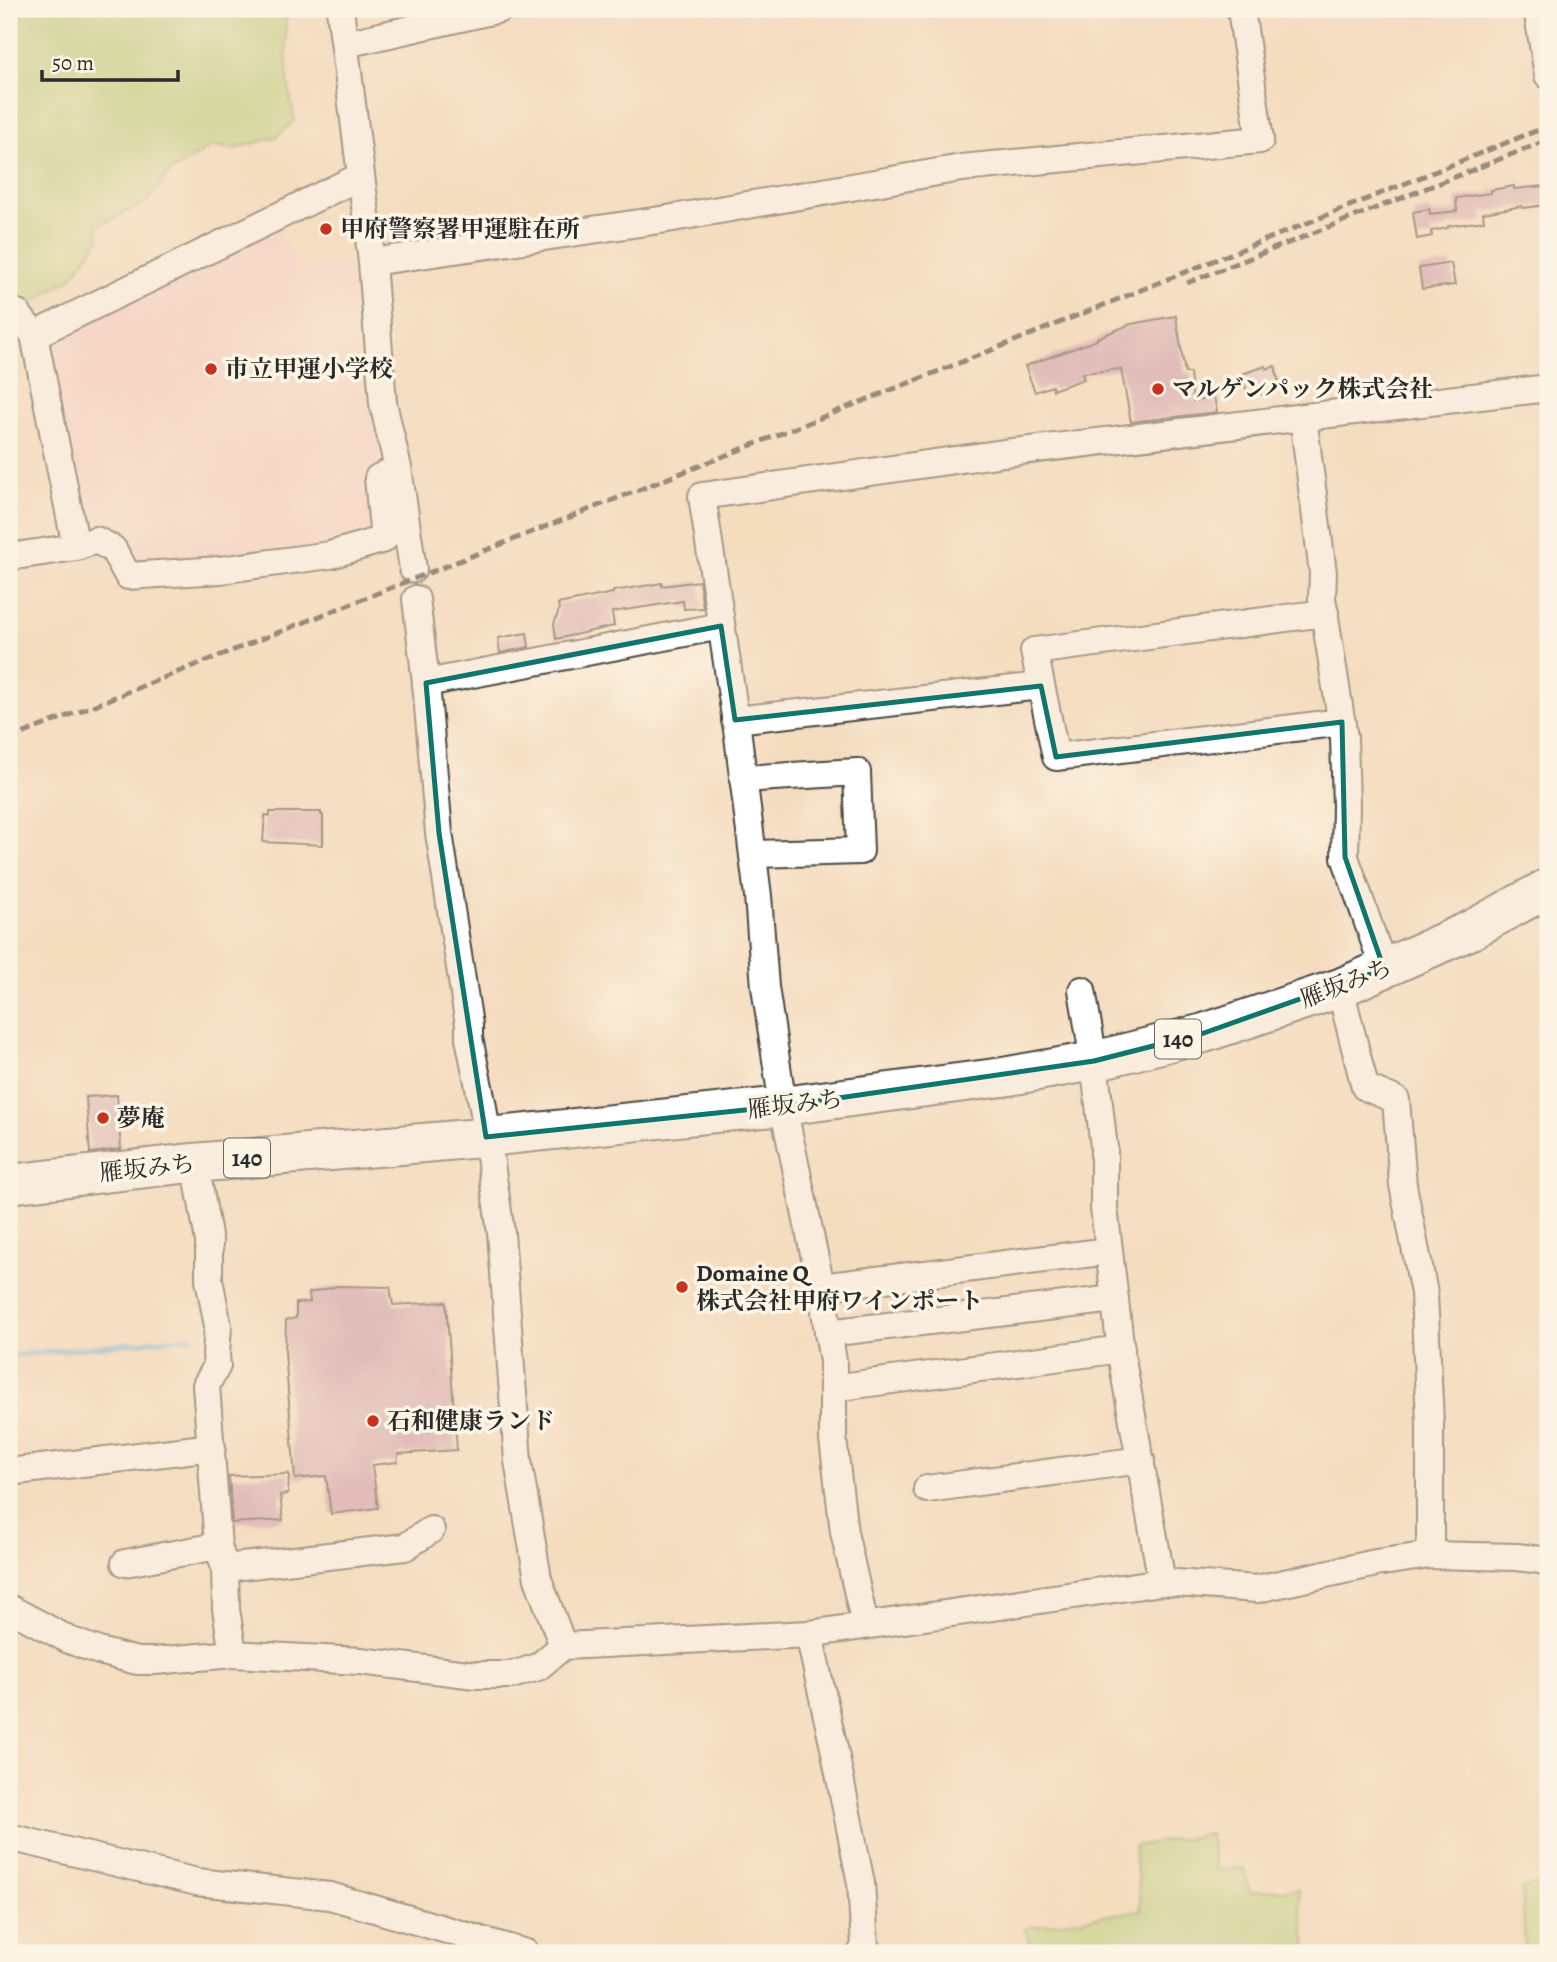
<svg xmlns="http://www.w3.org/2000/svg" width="1557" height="1962" font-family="Alegreya,'Noto Serif JP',serif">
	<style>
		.built { fill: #f7cfd1 }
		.green { fill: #b1d27a; stroke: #6e7e52; stroke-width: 2 }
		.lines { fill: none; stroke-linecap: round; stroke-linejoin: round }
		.stream { stroke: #67b3e0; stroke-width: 5 }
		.building { fill: #c996b4 }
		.minor-casing { stroke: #494641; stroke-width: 30 }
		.highway-casing { stroke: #494641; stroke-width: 42 }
		.minor { stroke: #fff; stroke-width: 26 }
		.highway { stroke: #fff; stroke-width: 38 }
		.rail { stroke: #2b2b2b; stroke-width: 5; stroke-dasharray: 10 5; stroke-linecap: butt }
		.marked { fill: none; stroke: #0f766e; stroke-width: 5; stroke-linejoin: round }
		.poi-dot { fill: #c8321e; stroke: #fcf5e5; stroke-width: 2.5 }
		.labels { text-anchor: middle; stroke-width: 7; stroke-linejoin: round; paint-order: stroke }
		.shield { fill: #fcf5e5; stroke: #6a6863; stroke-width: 2 }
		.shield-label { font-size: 23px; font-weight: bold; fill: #2b2b2b }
		.poi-label { font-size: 24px; font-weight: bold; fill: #2b2b2b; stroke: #fcf5e5; text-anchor: start }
		.street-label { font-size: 24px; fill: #2b2b2b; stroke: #fcf5e5 }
	</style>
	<rect width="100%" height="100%" fill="#fcf5e5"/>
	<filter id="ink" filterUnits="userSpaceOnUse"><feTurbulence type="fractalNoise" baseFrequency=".0143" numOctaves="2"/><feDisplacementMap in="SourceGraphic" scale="14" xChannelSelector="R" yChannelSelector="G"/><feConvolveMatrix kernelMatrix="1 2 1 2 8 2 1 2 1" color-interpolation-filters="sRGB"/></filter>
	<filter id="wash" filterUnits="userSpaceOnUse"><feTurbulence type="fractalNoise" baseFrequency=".00686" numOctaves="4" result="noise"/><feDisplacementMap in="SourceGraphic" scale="28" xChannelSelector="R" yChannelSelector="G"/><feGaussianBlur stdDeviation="1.57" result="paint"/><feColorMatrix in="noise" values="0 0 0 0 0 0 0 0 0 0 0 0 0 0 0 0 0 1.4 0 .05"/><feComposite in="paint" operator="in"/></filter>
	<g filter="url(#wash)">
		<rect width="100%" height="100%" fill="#f4dcbf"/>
		<!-- built -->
		<path class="built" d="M 273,219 L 300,270 L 372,262 L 383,403 L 384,539 L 128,576 L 113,549 L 76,547 L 34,335 Z"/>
		<!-- green -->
		<g class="green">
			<path d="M 9,9 L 286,9 C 285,46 286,84 295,120 L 276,137 L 233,149 L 212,146 L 169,173 L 147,202 L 97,226 L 100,239 L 72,277 L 17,313 L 9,313 Z"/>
			<path d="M 1210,1834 L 1216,1870 L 1244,1868 L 1250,1892 L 1298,1889 L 1308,1953 L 1032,1953 L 1025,1928 L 1141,1910 L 1134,1846 Z"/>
			<path d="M 1548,1881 L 1548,1953 L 1525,1953 L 1522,1889 Z"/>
		</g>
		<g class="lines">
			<!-- stream -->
			<path class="stream" d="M 9,1356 L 191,1337"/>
		</g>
		<g id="blocks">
			<!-- building -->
			<g class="building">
				<path d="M 1514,186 L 1514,189 L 1545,186 L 1547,205 L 1522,208 L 1522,206 L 1483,213 L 1484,221 L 1448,226 L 1448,228 L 1431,231 L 1432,236 L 1417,239 L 1413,212 L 1429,209 L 1430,214 L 1457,211 L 1456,198 L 1491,193 L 1491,190 Z"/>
				<path d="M 1451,263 L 1455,285 L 1422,289 L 1419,268 Z"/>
				<path d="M 1176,316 L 1185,373 L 1190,373 L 1193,401 L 1214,397 L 1217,412 L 1131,422 L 1121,369 L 1082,373 L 1084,379 L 1053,390 L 1052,386 L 1035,392 L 1025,366 L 1097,340 L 1097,338 L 1131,324 Z"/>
				<path d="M 1266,366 L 1266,369 L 1275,366 L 1280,387 L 1262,395 L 1261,392 L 1248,396 L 1242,374 Z"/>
				<path d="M 699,581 L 703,608 L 684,609 L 683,601 L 612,612 L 614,626 L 556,639 L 554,624 L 559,610 L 558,604 L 613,593 L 613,591 L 662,583 L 662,586 Z"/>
				<path d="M 527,633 L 529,647 L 500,653 L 498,638 Z"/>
				<path d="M 270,812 L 321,812 L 321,815 L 323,815 L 323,845 L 263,842 L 265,815 L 270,816 Z"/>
				<path d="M 117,1095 L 121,1149 L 90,1153 L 86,1097 Z"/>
				<path d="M 338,1286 L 390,1287 L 393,1305 L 446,1302 L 457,1450 L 398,1454 L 397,1462 L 372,1465 L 378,1508 L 331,1514 L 326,1476 L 295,1479 L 285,1352 L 286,1320 L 296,1318 L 296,1303 L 310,1302 L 309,1293 Z"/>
				<path d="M 289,1474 L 288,1494 L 280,1495 L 283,1520 L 232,1523 L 229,1476 Z"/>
			</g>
		</g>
	</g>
	<g filter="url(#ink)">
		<use href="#blocks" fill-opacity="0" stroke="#494641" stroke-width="2"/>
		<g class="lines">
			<!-- minor casing -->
			<g class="minor-casing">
				<g id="minor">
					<path d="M 340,9 L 372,262 L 383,403 L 398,468 L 413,569"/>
					<path d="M 1537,9 L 1548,75"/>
					<path d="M 345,44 L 500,9"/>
					<path d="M 372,262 L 667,219 L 961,168 L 1260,140 L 1241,9"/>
					<path d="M 9,313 L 17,313 L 34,335"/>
					<path d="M 1303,417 L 1323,573 L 1322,598 L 1344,738 L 1346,806 L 1345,857 L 1384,969"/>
					<path d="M 76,547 L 96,540 L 113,549 L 128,576 L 220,570 L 330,555 L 384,539 L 378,478 L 398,468"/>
					<path d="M 9,557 L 76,547 L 34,335 L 361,176"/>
					<path d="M 416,599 L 426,683 L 439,833 L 469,1025 L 469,1038 L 483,1107 L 501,1233 L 518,1461 L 538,1579 L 563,1646"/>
					<path d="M 1325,613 L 1034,651 L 1056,757 L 1342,722"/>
					<path d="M 426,683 L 721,626"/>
					<path d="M 735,720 L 1041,686"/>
					<path d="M 743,779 L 857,772 L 860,851 L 753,854"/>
					<path d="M 1340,988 L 1365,1087 L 1396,1100 L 1403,1185 L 1424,1293 L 1430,1423 L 1430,1555"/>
					<path d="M 1082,990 L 1094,1061 L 1104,1148 L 1104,1208 L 1122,1360 L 1162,1582"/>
					<path d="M 195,1163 L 209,1241 L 209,1279 L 218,1326 L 216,1354 L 217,1366 L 206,1385 L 218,1546 L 225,1568 L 405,1547 L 431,1530"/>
					<path d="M 821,1287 L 1109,1251"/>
					<path d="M 828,1333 L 1115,1299"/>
					<path d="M 833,1388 L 1121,1349"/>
					<path d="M 9,1472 L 212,1447"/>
					<path d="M 927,1489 L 1141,1460"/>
					<path d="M 125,1563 L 218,1546"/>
					<path d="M 225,1568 L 226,1609 L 233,1654"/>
					<path d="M 9,1608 L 69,1640 L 99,1651 L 137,1661 L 154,1661 L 233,1654 L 360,1661 L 476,1675 L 512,1675 L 538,1667 L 563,1646 L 809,1634 L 1162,1582 L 1257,1589 L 1376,1563 L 1430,1555 L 1517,1557 L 1548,1561"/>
					<path d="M 865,1625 L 844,1532 L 833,1439 L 833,1361 L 821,1287 L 783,1106 L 765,987 L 758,896 L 738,736 L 702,496 L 1004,453 L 1548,388"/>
					<path d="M 809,1634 L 834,1748 L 861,1883 L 865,1946 L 861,1953"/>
					<path d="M 9,1837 L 197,1882 L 330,1896 L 526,1953"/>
				</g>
			</g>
			<!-- highway casing -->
			<g class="highway-casing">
				<path id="highway" d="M 9,1184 L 182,1164 L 469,1139 L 783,1106 L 1003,1077 L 1094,1061 L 1204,1033 L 1340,988 L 1471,930 L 1548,888"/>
			</g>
			<!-- minor -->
			<use href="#minor" class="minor"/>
			<!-- highway -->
			<use href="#highway" class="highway"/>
			<!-- rail -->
			<g class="rail">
				<path d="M 1187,283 L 1548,140"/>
				<path d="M 9,739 L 987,352 L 1548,126"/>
			</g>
		</g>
	</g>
	<!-- marked area -->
	<path d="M0 0H1557V1962H0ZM 721,626 L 735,720 L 1041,686 L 1056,757 L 1342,722 L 1345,857 L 1384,969 L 1204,1033 L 1094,1061 L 783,1106 L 486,1137 L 439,833 L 426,683 Z" fill="#f4dcbf" fill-opacity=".55" fill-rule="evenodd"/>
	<path class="marked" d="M 721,626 L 735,720 L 1041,686 L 1056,757 L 1342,722 L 1345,857 L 1384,969 L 1204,1033 L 1094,1061 L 783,1106 L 486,1137 L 439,833 L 426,683 Z"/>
	<!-- markers -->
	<g class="poi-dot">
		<circle cx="326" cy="229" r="7"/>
		<circle cx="211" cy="369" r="7"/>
		<circle cx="1158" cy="389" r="7"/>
		<circle cx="103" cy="1118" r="7"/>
		<circle cx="682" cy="1287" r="7"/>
		<circle cx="373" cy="1421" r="7"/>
	</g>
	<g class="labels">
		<!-- shield labels -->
		<g class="shield">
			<rect x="1155" y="1019.5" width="46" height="39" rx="5"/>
			<rect x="224" y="1138.5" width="46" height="39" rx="5"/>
		</g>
		<g class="shield-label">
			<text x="1178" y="1047">140</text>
			<text x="247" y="1166">140</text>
		</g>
		<!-- poi labels -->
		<g class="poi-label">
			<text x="340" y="237">甲府警察署甲運駐在所</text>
			<text x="225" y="377">市立甲運小学校</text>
			<text x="1172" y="397">マルゲンパック株式会社</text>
			<text x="117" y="1126">夢庵</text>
			<text x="696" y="1281">Domaine Q<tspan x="696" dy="28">株式会社甲府ワインポート</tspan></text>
			<text x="387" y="1429">石和健康ランド</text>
		</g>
		<!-- street labels -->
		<g class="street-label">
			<text transform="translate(1346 983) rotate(-21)" y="8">雁坂みち</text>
			<text transform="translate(795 1104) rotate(-7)" y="8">雁坂みち</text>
			<text transform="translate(147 1168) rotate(-6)" y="8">雁坂みち</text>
		</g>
	</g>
	<!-- margin -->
	<rect width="1557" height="1962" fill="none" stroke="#fcf5e5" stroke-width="35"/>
	<!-- scale -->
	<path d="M42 70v10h136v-10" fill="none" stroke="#2b2b2b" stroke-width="3.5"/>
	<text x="52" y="70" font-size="21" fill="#2b2b2b" stroke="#fcf5e5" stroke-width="5" paint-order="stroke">50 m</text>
</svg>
